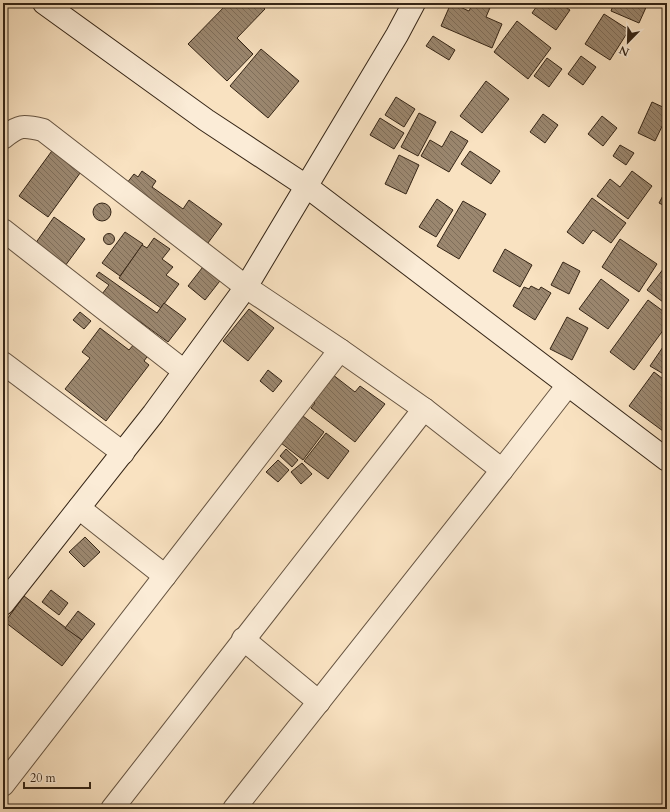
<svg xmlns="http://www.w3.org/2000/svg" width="670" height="812" font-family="Cardo,serif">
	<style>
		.building { fill: url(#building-back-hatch); stroke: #352516 }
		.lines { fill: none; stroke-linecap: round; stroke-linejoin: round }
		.street-casing { stroke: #665441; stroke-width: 24 }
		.secondary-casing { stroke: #352516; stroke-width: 24 }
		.street { stroke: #fbecd7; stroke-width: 22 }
		.secondary { stroke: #fbecd7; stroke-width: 22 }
	</style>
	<defs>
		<pattern id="building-back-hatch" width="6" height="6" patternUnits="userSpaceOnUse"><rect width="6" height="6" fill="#9b876f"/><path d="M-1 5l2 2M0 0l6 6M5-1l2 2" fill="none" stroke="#7f6e5a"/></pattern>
	</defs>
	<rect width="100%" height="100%" fill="#f9e2c1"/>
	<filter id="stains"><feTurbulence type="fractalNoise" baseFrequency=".005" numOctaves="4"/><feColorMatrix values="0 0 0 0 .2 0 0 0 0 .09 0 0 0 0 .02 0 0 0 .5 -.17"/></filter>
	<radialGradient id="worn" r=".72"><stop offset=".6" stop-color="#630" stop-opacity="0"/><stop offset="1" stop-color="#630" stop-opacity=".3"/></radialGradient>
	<!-- building -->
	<g class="building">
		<path d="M 228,3 L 258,3 L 265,9 L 237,38 L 253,54 L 227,81 L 188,44 Z"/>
		<path d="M 451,3 L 469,11 L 473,3 L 492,3 L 486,17 L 502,24 L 492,48 L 441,26 Z"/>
		<path d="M 539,3 L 560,3 L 570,10 L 556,30 L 532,13 Z"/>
		<path d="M 614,3 L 648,3 L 639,23 L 611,11 Z"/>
		<path d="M 604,14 L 629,30 L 610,60 L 585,44 Z"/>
		<path d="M 517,21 L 551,48 L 528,79 L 494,52 Z"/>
		<path d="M 433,36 L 455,50 L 449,60 L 426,46 Z"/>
		<path d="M 261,49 L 299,81 L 268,118 L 230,86 Z"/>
		<path d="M 581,56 L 596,67 L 583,85 L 568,74 Z"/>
		<path d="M 547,58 L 562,69 L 549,87 L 534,76 Z"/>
		<path d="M 486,81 L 509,99 L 482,133 L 460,116 Z"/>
		<path d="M 396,97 L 415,109 L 404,127 L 385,115 Z"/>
		<path d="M 652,102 L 667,109 L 667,116 L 655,141 L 638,133 Z"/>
		<path d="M 419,113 L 436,122 L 418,156 L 401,147 Z"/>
		<path d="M 543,114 L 558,125 L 545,143 L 530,132 Z"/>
		<path d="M 602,116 L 617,128 L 603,146 L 588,134 Z"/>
		<path d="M 380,118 L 404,133 L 394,149 L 370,135 Z"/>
		<path d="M 451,131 L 468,141 L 449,172 L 421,156 L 430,140 L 442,147 Z"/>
		<path d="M 620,145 L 634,153 L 626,165 L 613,156 Z"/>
		<path d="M 54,148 L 83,169 L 48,217 L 19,196 Z"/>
		<path d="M 470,151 L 500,171 L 491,184 L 461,164 Z"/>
		<path d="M 399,155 L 419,165 L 406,194 L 385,184 Z"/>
		<path d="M 142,171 L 156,181 L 152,187 L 183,209 L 189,200 L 222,224 L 205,247 L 123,188 L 134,174 L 138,177 Z"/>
		<path d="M 632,171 L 652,186 L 628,219 L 597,196 L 610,179 L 620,187 Z"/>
		<path d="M 667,188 L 667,207 L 659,203 Z"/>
		<path d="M 592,198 L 626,223 L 611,243 L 593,230 L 583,244 L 567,232 Z"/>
		<path d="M 437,199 L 453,210 L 436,237 L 419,227 Z"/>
		<path d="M 463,201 L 486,214 L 459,259 L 437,246 Z"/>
		<circle cx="102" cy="212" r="9"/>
		<path d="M 54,217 L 85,239 L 65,266 L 35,244 Z"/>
		<path d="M 125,232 L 143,244 L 120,276 L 102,263 Z"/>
		<circle cx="109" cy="239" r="5.5"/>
		<path d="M 154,238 L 170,249 L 162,259 L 173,267 L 166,275 L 179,284 L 161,308 L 119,278 L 142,245 L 147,248 Z"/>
		<path d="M 620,239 L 657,264 L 639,292 L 602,267 Z"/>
		<path d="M 505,249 L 532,265 L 520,287 L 493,271 Z"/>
		<path d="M 563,262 L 580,271 L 569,294 L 551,285 Z"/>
		<path d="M 206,263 L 223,277 L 205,300 L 188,286 Z"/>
		<path d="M 664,268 L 667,271 L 667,305 L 647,290 Z"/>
		<path d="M 99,272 L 157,313 L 164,303 L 186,319 L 168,342 L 102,294 L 109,285 L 96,276 Z"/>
		<path d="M 601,279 L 629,300 L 608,329 L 579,309 Z"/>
		<path d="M 531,286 L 539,290 L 541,287 L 551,293 L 535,320 L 513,306 L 524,287 L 529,289 Z"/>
		<path d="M 648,300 L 667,314 L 667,325 L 634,370 L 610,352 Z"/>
		<path d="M 249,309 L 274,328 L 248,361 L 223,341 Z"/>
		<path d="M 80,312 L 91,321 L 84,329 L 73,320 Z"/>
		<path d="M 567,317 L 588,328 L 572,360 L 550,349 Z"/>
		<path d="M 100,328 L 129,350 L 135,343 L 149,354 L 144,361 L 149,365 L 106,421 L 65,389 L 90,358 L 82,352 Z"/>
		<path d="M 665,344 L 667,345 L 667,376 L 650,366 Z"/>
		<path d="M 268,370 L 282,381 L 273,392 L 260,381 Z"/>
		<path d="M 328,371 L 355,392 L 360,386 L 385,404 L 355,442 L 311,408 L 315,403 L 307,397 Z"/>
		<path d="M 654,372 L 667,382 L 667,434 L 629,406 Z"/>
		<path d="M 303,416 L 324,432 L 303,460 L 281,443 Z"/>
		<path d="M 326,433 L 349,451 L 328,479 L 304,461 Z"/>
		<path d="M 286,449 L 298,460 L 292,467 L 280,456 Z"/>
		<path d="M 278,460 L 289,470 L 278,482 L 266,472 Z"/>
		<path d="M 302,463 L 312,474 L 301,484 L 291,472 Z"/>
		<path d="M 85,537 L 100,552 L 84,567 L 69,552 Z"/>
		<path d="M 51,590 L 68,603 L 59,615 L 42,602 Z"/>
		<path d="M 24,596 L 82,640 L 62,666 L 5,622 Z"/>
		<path d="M 78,611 L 95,624 L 82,640 L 65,628 Z"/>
	</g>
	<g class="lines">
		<!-- street casing -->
		<g class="street-casing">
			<g id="street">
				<path d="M 3,138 C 19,125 23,125 43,130 L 246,287 L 340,350 L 424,409 L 502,470 L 234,809"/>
				<path d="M 3,230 L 184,371"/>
				<path d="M 3,363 L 123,453"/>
				<path d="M 502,470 L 568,385"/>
				<path d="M 79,508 L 165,576"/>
				<path d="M 243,639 L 319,702"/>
				<path d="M 3,785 L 340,350"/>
				<path d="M 112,809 L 424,409"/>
			</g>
		</g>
		<!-- secondary casing -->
		<g class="secondary-casing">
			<g id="secondary">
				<path d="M 44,3 L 206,120 L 306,186 L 667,460"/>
				<path d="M 3,604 L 153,414 L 246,287 L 397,35 L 414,3"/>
			</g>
		</g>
		<!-- street -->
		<use href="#street" class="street"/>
		<!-- secondary -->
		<use href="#secondary" class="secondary"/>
	</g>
	<!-- margin -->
	<rect width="670" height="812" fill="none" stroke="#f9e2c1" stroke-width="16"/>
	<rect x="4" y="4" width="662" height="804" fill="none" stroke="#352516" stroke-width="2"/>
	<rect x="8" y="8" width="654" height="796" fill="none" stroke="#352516"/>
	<!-- north arrow -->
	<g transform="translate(628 42) rotate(203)" stroke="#fbecd7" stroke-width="3" paint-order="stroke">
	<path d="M0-3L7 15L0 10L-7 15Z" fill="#352516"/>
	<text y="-6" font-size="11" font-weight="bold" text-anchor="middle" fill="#352516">N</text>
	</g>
	<!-- scale -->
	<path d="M24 782v6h66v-6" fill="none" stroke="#352516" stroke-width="2"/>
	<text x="30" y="782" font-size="12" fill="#352516" stroke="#fbecd7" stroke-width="3" paint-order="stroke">20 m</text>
	<rect width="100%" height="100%" filter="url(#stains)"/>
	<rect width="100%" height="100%" fill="url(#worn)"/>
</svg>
